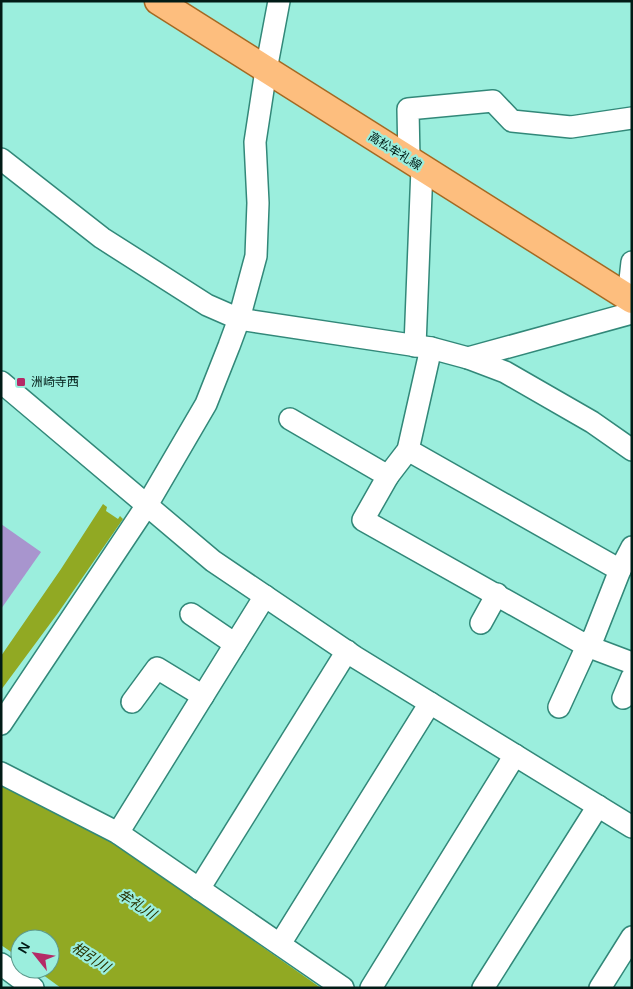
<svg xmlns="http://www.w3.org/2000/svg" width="633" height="989" font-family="Arial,'Noto Sans JP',sans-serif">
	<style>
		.water { fill: #91a923 }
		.building { fill: #a895ce }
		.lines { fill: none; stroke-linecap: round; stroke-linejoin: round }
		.minor-casing { stroke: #328879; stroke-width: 24 }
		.major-casing { stroke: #a46922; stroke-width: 29 }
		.minor { stroke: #fff; stroke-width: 21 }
		.major { stroke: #fdbe7e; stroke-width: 26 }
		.poi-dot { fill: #b52a66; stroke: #9beedd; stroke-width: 2 }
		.labels { text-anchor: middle; stroke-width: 4.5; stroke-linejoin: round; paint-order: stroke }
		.street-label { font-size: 12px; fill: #011b16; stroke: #9beedd }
		.poi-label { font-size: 12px; fill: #011b16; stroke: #9beedd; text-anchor: start }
		.water-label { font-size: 14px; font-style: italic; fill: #283100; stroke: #9beedd }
	</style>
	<rect width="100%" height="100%" fill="#9beedd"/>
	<!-- water -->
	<g class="water">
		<path d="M 103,504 L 107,507 L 106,511 L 118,519 L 120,516 L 123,519 L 58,613 L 1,690 L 1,656 L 61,569 Z"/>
		<path d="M 1,780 L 114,843 L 321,988 L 61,988 L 35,969 L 50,969 L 50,939 L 20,939 L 20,958 L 1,945 Z"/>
	</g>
	<!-- building -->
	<path class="building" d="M 1,524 L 41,552 L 1,609 Z"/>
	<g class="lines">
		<!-- minor casing -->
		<g class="minor-casing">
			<g id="minor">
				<path d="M 1,159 L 102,238 L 207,305 L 239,319 L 431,348 L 468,358 L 505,372 L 592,422 L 632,450"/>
				<path d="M 409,160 L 408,109 L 493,101 L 512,121 L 571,127 L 632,118"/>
				<path d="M 628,298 L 632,262"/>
				<path d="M 415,346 L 422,168"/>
				<path d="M 468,358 L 632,313"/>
				<path d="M 1,382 L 213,561 L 355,657 L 632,827"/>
				<path d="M 290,419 L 388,476 L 363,520 L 587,646 L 632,663"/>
				<path d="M 408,450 L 620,570"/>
				<path d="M 388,476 L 408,450 L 431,348"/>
				<path d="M 191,614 L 235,644"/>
				<path d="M 481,623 L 497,594"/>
				<path d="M 623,698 L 632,677"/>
				<path d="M 132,702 L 157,668 L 203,696"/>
				<path d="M 559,707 L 587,646 L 594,636 L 620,570 L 632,547"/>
				<path d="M 1,724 L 147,505 L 206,404 L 229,346 L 239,319 L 256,256 L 258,203 L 255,142 L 266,70 L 279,1"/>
				<path d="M 1,773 L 118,833 L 343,988"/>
				<path d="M 118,833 L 265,596"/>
				<path d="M 199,889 L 347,651"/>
				<path d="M 280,944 L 430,703"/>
				<path d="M 1,964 L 33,988"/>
				<path d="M 371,988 L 515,755"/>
				<path d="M 483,988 L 598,806"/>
				<path d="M 600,988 L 632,937"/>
			</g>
		</g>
		<!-- major casing -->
		<g class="major-casing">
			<path id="major" d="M 158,1 L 632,300"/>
		</g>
		<!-- minor -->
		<use href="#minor" class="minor"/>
		<!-- major -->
		<use href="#major" class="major"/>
	</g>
	<!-- markers -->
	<rect class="poi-dot" x="16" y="377" width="10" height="10" rx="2.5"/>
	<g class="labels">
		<!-- street labels -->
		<g class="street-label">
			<text transform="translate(395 151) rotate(32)" y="4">高松牟礼線</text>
		</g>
		<!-- poi labels -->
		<g class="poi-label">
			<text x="31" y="386">洲崎寺西</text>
		</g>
		<!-- water labels -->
		<g class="water-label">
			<text transform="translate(137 904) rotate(33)" y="5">牟礼川</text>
			<text transform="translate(91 957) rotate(33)" y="5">相引川</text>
		</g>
	</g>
	<!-- border -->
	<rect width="633" height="989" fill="none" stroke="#011b16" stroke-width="5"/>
	<!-- north arrow -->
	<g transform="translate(35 954) rotate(300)"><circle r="24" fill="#9beedd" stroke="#5d9a8d"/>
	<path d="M0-4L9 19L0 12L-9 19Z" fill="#b52a66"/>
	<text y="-8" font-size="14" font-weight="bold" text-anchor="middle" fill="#011b16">N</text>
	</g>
</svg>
